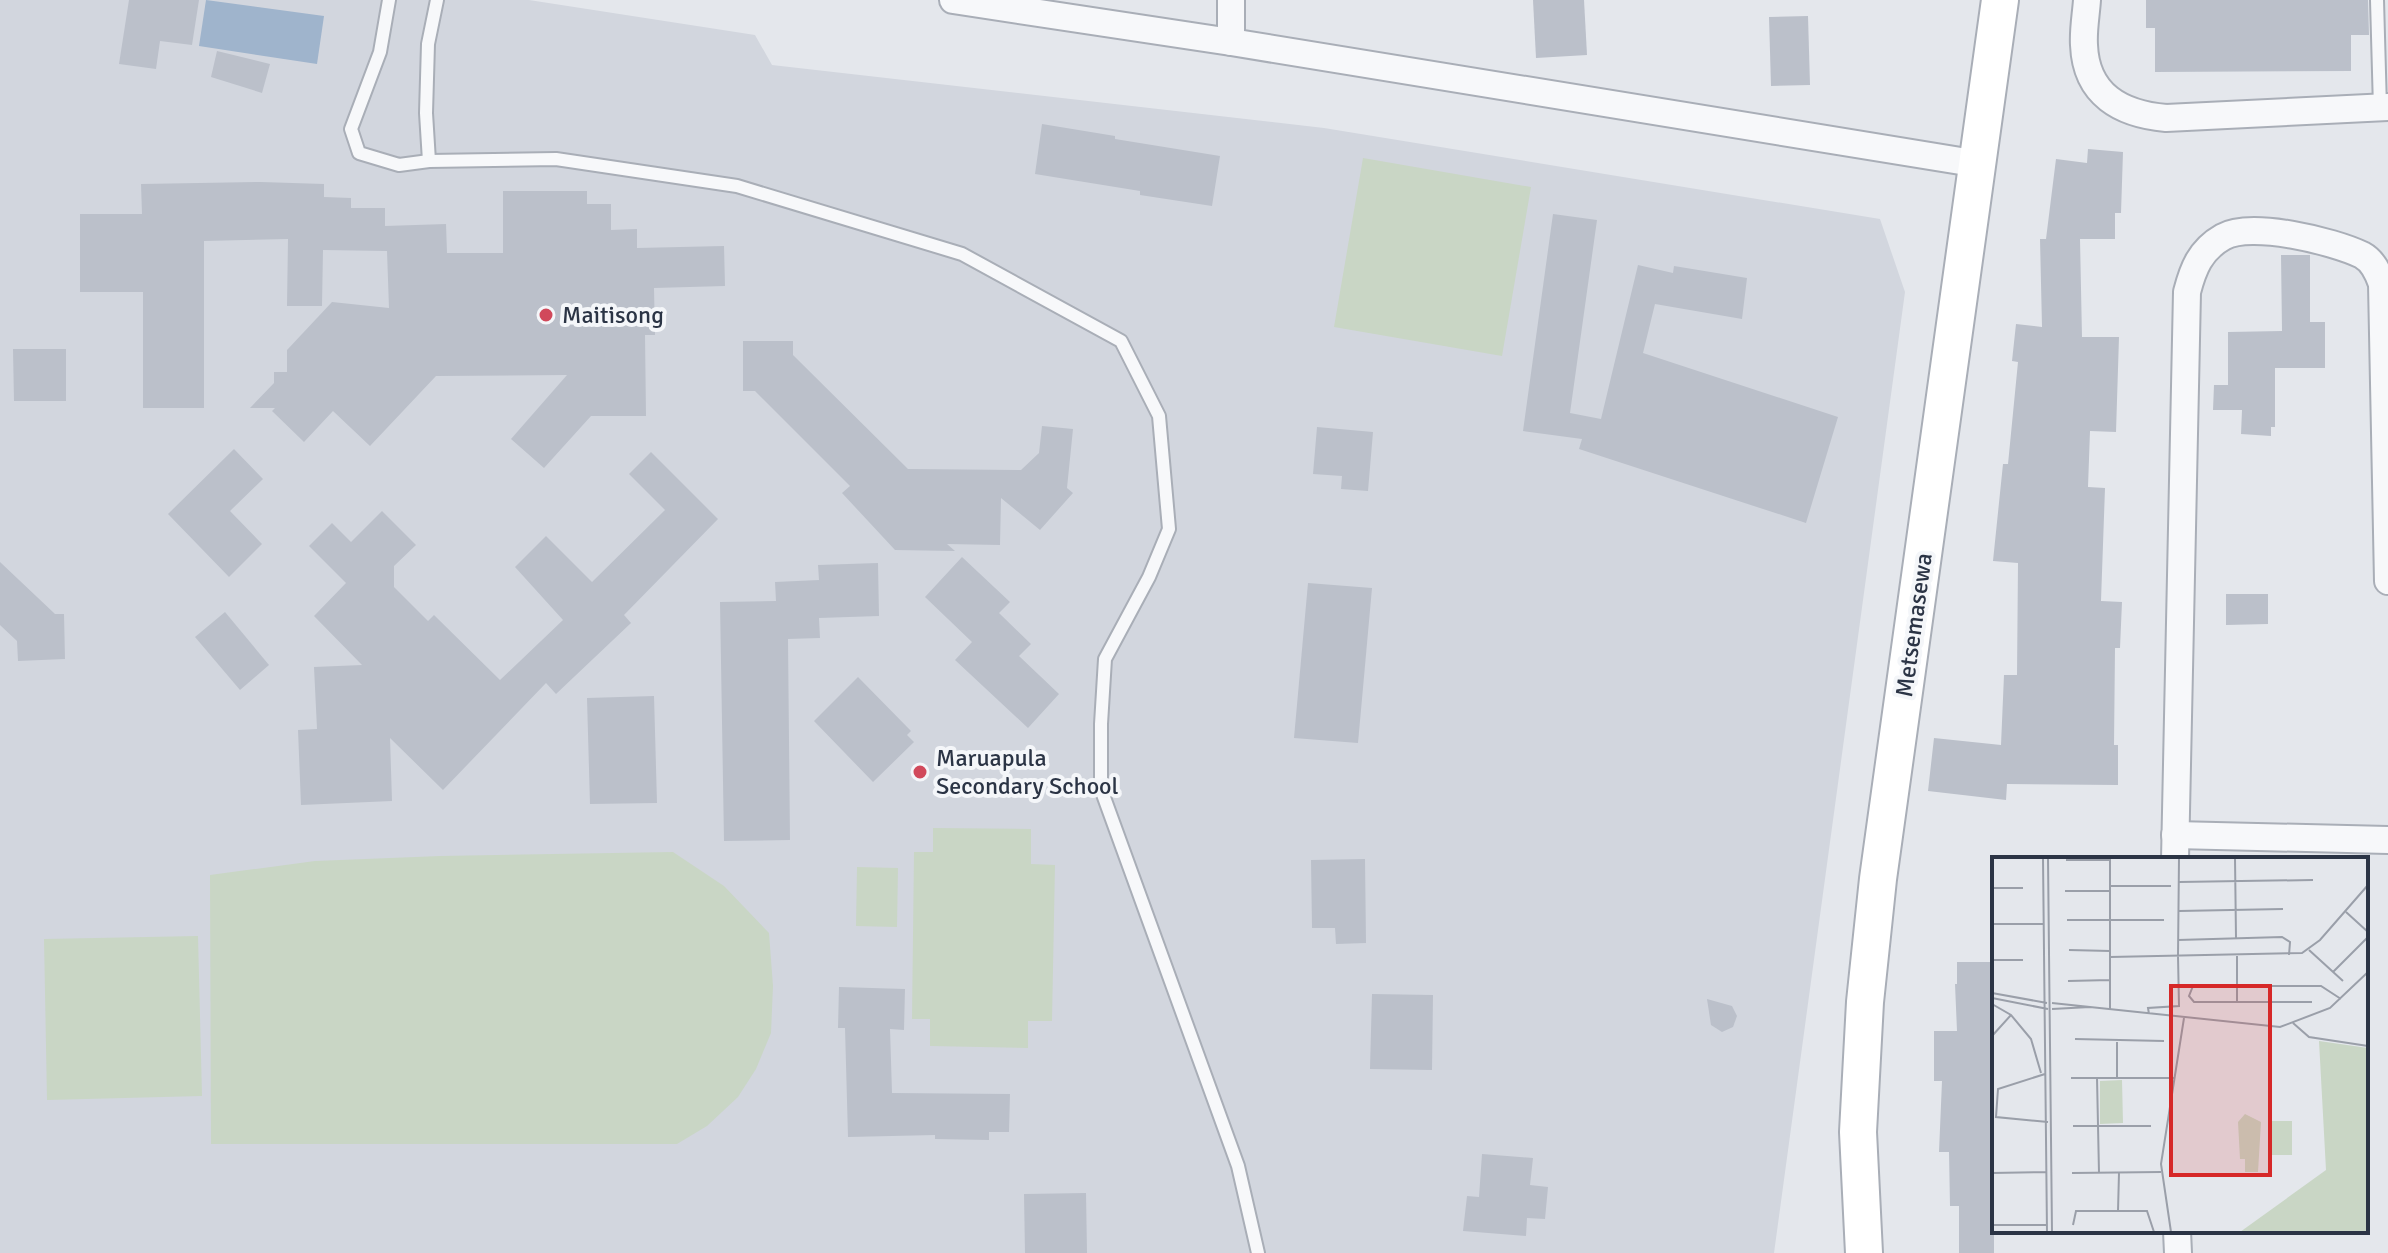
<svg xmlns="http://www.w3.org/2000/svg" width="2388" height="1253" font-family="Signika,sans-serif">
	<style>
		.built { fill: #d2d6de }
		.green { fill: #c9d6c5 }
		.water { fill: #9fb4cc }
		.building { fill: #bbc0ca }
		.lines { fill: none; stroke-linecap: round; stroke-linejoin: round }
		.lane-casing { stroke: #a9aeb7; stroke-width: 16 }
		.street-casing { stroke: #a9aeb7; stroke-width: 30 }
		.secondary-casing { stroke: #a9aeb7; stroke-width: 40 }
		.lane { stroke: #f7f8fa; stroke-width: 12 }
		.street { stroke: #f7f8fa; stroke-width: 26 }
		.secondary { stroke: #fff; stroke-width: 36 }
		.poi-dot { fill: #d1495b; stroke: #f4f6f9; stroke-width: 3 }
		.labels { text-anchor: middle; stroke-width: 8; stroke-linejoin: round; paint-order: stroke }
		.poi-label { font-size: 24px; fill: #2b3445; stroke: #f4f6f9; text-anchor: start }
		.street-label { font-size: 24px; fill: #2b3445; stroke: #f4f6f9 }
		.inset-road { fill: none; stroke: #9a9fa9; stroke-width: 2 }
		.view { fill: #d62828; fill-opacity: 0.15; stroke: #d62828; stroke-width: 4 }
		.inset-edge { fill: none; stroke: #2b3445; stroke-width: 4 }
	</style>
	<rect width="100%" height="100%" fill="#e4e7ec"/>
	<!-- built -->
	<path class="built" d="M 0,0 L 529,0 L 755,35 L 772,65 L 1324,128 L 1880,219 L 1905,292 L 1774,1253 L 0,1253 Z"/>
	<!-- green -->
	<g class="green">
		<path d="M 1363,158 L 1531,187 L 1502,356 L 1334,327 Z"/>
		<path d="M 933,828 L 1031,829 L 1031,864 L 1055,865 L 1052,1021 L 1028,1021 L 1028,1048 L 930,1046 L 930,1019 L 912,1019 L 914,852 L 933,852 Z"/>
		<path d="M 673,852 L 724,886 L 769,933 L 773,986 L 771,1033 L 756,1069 L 738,1097 L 707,1126 L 677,1144 L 211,1144 L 210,875 L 315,861 L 440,856 Z"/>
		<path d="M 857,867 L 898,868 L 897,927 L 856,926 Z"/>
		<path d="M 198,936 L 202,1096 L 47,1100 L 44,939 Z"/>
	</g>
	<!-- water -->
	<path class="water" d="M 206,0 L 324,16 L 317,64 L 199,46 Z"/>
	<!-- building -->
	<g class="building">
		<path d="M 129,0 L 199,0 L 192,45 L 160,41 L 156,69 L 119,64 Z"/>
		<path d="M 1533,0 L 1584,0 L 1587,55 L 1536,58 Z"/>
		<path d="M 2146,0 L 2368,0 L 2369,35 L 2351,35 L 2351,71 L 2155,72 L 2155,28 L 2146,28 Z"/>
		<path d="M 1808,16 L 1810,85 L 1771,86 L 1769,17 Z"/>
		<path d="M 217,51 L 270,64 L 262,93 L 211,77 Z"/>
		<path d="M 1042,124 L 1115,136 L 1115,139 L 1220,156 L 1212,206 L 1140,195 L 1140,191 L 1035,174 Z"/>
		<path d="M 2088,149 L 2123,152 L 2121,213 L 2115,213 L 2115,239 L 2080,239 L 2082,337 L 2119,337 L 2116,432 L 2090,431 L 2088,487 L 2105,488 L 2101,601 L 2122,602 L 2120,648 L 2115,648 L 2114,745 L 2118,745 L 2118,785 L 2007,784 L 2006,800 L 1928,791 L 1934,738 L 2001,745 L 2004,675 L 2017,675 L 2018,563 L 1993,561 L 2003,464 L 2008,464 L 2018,362 L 2012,361 L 2016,324 L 2042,327 L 2040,239 L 2046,239 L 2056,159 L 2087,163 Z"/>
		<path d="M 261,182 L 324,184 L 324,197 L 351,198 L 351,208 L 385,208 L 385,226 L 446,224 L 447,253 L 503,253 L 503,191 L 587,191 L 587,204 L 611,204 L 611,230 L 637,229 L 637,248 L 724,246 L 725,286 L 654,288 L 655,335 L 645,335 L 646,416 L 591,416 L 544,468 L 511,439 L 567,375 L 436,376 L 370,446 L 333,411 L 304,442 L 272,411 L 275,408 L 250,408 L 274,383 L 274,372 L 287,372 L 287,350 L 332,302 L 389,308 L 387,251 L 323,250 L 322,306 L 287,306 L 288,239 L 204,241 L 204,408 L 143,408 L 143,292 L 80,292 L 80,214 L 142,214 L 141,184 Z"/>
		<path d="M 1553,214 L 1597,220 L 1570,413 L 1601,419 L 1638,265 L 1673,273 L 1674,266 L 1747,278 L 1742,319 L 1655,304 L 1643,353 L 1838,417 L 1806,523 L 1579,449 L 1582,439 L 1523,431 Z"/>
		<path d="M 2281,255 L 2310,255 L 2310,322 L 2325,322 L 2325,368 L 2275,368 L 2275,427 L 2271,427 L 2271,436 L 2241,434 L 2242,410 L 2213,410 L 2214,385 L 2228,385 L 2228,332 L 2282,331 Z"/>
		<path d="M 743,341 L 793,341 L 793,355 L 908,469 L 1021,470 L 1039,453 L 1042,426 L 1073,429 L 1067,488 L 1073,493 L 1040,530 L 1001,498 L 1000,545 L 947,544 L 955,551 L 895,550 L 842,493 L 850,486 L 755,391 L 743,391 Z"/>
		<path d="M 13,349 L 66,349 L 66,401 L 14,401 Z"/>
		<path d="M 1317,427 L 1373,432 L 1368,491 L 1341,489 L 1342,476 L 1313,474 Z"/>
		<path d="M 234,449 L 263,479 L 230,511 L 262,544 L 229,577 L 168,514 Z"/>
		<path d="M 651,452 L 718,519 L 624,615 L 631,623 L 556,694 L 546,683 L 443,790 L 390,738 L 392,801 L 301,805 L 298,730 L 317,729 L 314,667 L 362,665 L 314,616 L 346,583 L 309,546 L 332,523 L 351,542 L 382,511 L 416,545 L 394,566 L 394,587 L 428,621 L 434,615 L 500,680 L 563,620 L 515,567 L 546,536 L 592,582 L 665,510 L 629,474 Z"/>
		<path d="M 962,557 L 1010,602 L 999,613 L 1031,644 L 1019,656 L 1059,694 L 1028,728 L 955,660 L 972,642 L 925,597 Z"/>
		<path d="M 0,562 L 55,614 L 64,614 L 65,659 L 18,661 L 17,641 L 0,625 Z"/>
		<path d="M 878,563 L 879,616 L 819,618 L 820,638 L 788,639 L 790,840 L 724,841 L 720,602 L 776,601 L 775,582 L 819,580 L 818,565 Z"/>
		<path d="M 1308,583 L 1372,588 L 1358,743 L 1294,738 Z"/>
		<path d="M 2226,594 L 2268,594 L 2268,624 L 2226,625 Z"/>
		<path d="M 225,612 L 269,665 L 240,690 L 195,637 Z"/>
		<path d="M 858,677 L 911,731 L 907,735 L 914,742 L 873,782 L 814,721 Z"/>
		<path d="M 654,696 L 657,803 L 590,804 L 587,698 Z"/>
		<path d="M 1365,859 L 1366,943 L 1336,944 L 1335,928 L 1312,928 L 1311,860 Z"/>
		<path d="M 1957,962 L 1994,962 L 1994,1253 L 1959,1253 L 1959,1206 L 1950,1206 L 1949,1152 L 1939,1152 L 1942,1081 L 1934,1081 L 1934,1031 L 1957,1031 L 1955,984 L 1957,984 Z"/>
		<path d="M 839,987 L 905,989 L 904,1030 L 890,1029 L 892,1093 L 1010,1094 L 1009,1132 L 989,1132 L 989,1140 L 935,1139 L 935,1135 L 848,1137 L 845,1028 L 838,1028 Z"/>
		<path d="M 1372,994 L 1433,995 L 1432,1070 L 1370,1069 Z"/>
		<path d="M 1707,999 L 1732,1006 L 1737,1016 L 1733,1027 L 1722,1032 L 1711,1025 Z"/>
		<path d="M 1482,1154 L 1533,1158 L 1530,1185 L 1548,1187 L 1545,1219 L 1527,1218 L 1526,1236 L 1463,1231 L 1467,1196 L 1479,1197 Z"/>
		<path d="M 1086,1193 L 1087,1253 L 1025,1253 L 1024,1194 Z"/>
	</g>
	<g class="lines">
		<!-- lane casing -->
		<g class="lane-casing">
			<g id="lane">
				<path d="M 389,0 L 380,52 L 351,129 L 359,153 L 399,165 L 429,161 L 556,159 L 737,186 L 962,254 L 1121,341 L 1159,416 L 1169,529 L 1149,577 L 1105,659 L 1101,724 L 1101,789 L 1238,1166 L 1258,1253"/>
				<path d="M 2377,0 L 2380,108"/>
				<path d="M 429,161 L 426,113 L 428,44 L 437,0"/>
			</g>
		</g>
		<!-- street casing -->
		<g class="street-casing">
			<g id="street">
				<path d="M 953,0 L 1231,42 L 1979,164"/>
				<path d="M 1231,0 L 1231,42"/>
				<path d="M 2087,0 C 2086,15 2083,30 2084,45 C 2086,95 2121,114 2166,118 L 2388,107"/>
				<path d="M 2175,835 L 2388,840"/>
				<path d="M 2175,859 L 2187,292 C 2193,269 2200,250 2223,237 C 2251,221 2333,241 2362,255 C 2373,261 2378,272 2382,284 L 2388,581"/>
				<path d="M 2177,1231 L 2178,1253"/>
			</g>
		</g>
		<!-- secondary casing -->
		<g class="secondary-casing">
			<path id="secondary" d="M 1864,1253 L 1858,1132 L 1865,1002 L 1878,879 L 2000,0"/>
		</g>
		<!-- lane -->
		<use href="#lane" class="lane"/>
		<!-- street -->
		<use href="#street" class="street"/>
		<!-- secondary -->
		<use href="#secondary" class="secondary"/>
	</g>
	<!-- markers -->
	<g class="poi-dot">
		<circle cx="546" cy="315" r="8"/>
		<circle cx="920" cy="772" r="8"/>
	</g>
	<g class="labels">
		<!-- poi labels -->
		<g class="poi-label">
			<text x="562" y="323">Maitisong</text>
			<text x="936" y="766">Maruapula<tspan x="936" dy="28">Secondary School</tspan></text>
		</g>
		<!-- street labels -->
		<g class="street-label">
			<text transform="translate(1914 625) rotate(-82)" y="8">Metsemasewa</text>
		</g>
	</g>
	<!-- overview -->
	<g transform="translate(1992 857)">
		<rect width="376" height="376" fill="#e4e7ec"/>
		<path d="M 327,184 L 376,191 L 376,375 L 248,375 L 334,313 ZM 130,223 L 131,266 L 108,267 L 108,224 ZM 253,257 L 269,265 L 266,315 L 253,315 L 253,302 L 248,302 L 246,265 ZM 280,264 L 300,264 L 300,298 L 280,298 Z" fill="#c9d6c5"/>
		<path class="inset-road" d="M 51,1 L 55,375M 56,1 L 60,375M 243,1 L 244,81M 74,3 L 118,3M 187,25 L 321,23M 118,29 L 179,29M 0,31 L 31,31M 73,34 L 118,34M 187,54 L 291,52M 354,55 L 376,75M 75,63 L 172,63M 0,67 L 52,67M 186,83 L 290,80 L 298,85 L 297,98M 77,93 L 118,94M 317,93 L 351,124M 186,99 L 187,1M 245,99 L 245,146M 118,100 L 310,96 L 328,83 L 376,28M 0,103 L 31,103M 341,115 L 376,80M 76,124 L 118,123M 0,136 L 55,146M 0,141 L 56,152M 320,145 L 202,145 L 197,139 L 201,129 L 329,129 L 349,142M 60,146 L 288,170 L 338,151 L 376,115M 0,147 L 19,158 L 39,182 L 49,216M 60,152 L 98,150M 118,152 L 118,1M 157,157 L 156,151 L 187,149 L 186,99M 301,166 L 317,180 L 376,189M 0,179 L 19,158M 83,182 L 172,184M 125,185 L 125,221M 53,217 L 6,232 L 4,260 L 56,265M 79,221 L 182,221M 105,221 L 107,316M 81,269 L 159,269M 0,316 L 54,315M 80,316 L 169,315M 126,354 L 127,316M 0,368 L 55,368M 81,368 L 84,354 L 155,354 L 162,375M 179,375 L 169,307 L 192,161"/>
		<path class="view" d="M 179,129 L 278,129 L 278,318 L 179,318 Z"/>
		<rect width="376" height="376" class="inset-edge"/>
	</g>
</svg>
